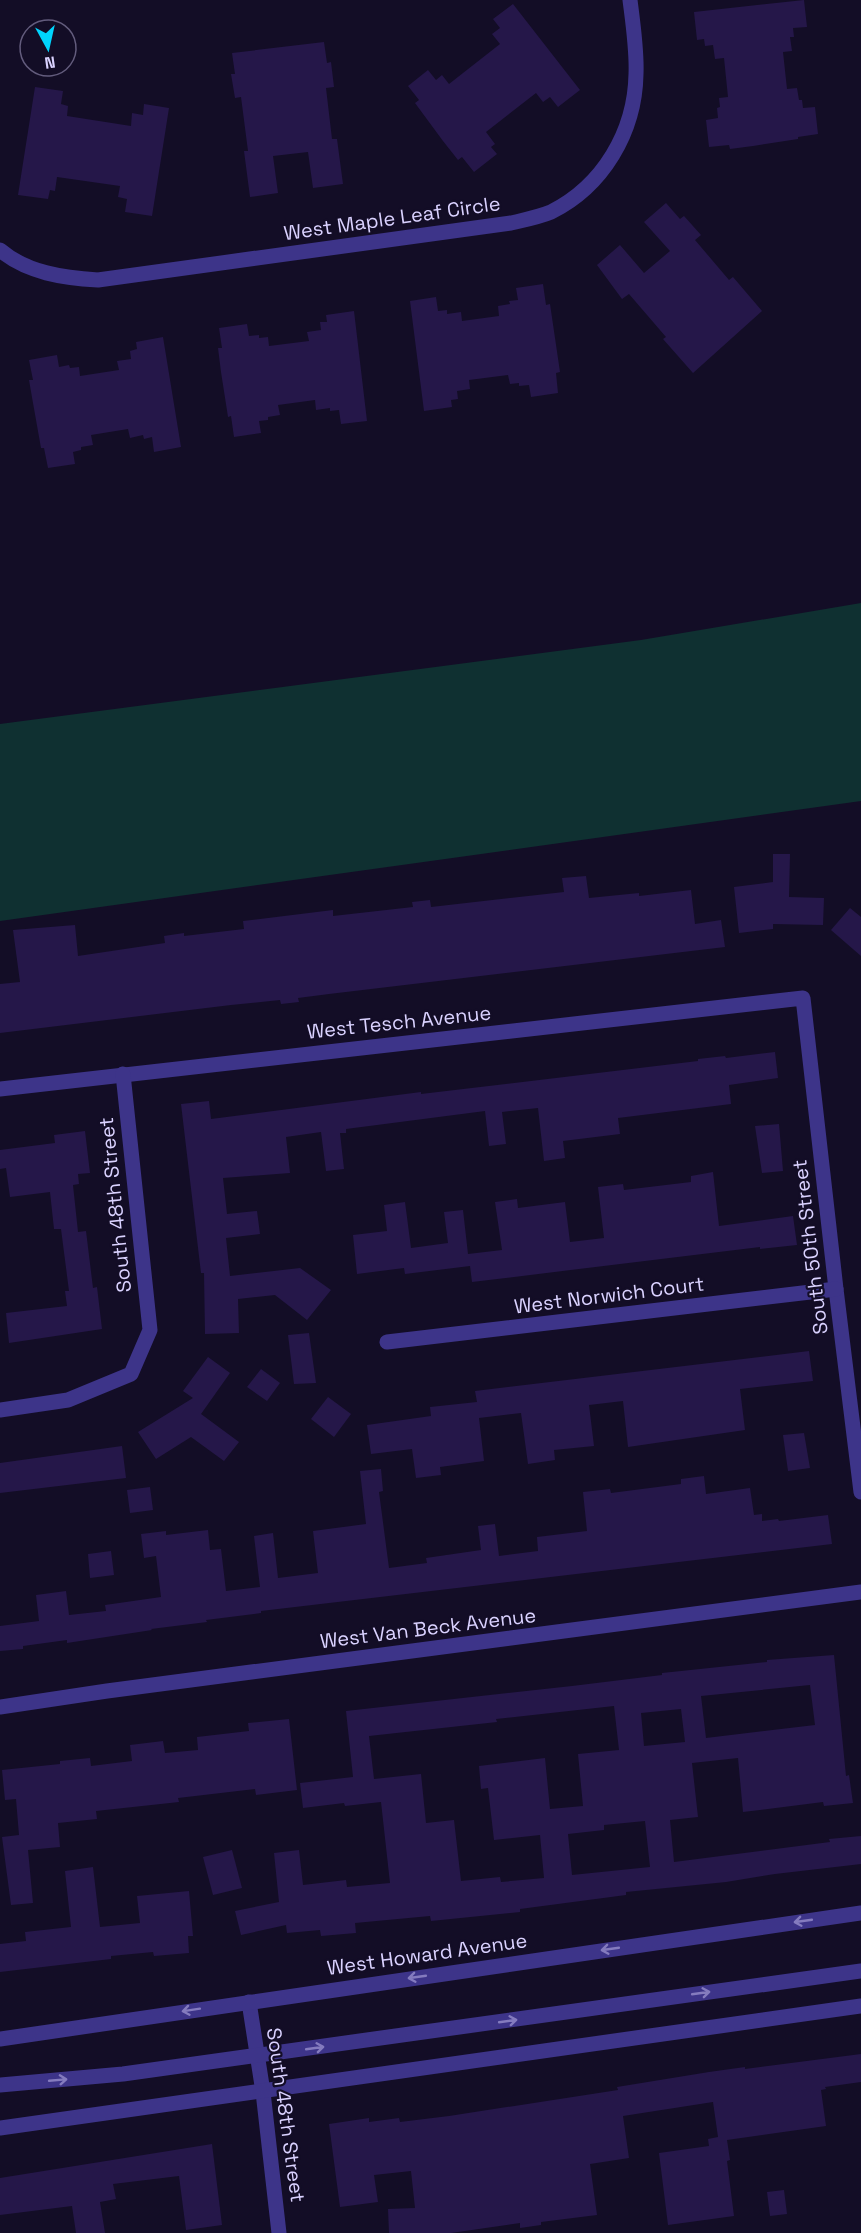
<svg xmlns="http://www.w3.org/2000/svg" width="861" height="2233" font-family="'Space Grotesk',sans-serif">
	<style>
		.green { fill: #0f3031 }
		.building { fill: #251749; fill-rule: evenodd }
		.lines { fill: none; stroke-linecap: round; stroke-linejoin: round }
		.minor { stroke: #3d3489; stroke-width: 15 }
		.oneway { stroke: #847bbe }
		.labels { text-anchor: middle; stroke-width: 4.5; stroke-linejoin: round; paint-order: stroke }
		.street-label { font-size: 20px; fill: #dad2ff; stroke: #130d26 }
	</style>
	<rect width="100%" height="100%" fill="#130d26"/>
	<!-- green -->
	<path class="green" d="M 861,603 L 861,801 L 0,921 L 0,724 L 641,640 Z"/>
	<!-- building -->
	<g class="building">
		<path d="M 804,0 L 807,27 L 793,28 L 794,37 L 790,37 L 792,51 L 783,52 L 787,89 L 797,88 L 799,100 L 802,100 L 803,108 L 815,107 L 818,134 L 798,137 L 798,139 L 753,146 L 730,149 L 729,145 L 709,147 L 706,120 L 718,118 L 717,108 L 720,107 L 719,98 L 728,97 L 724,58 L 715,59 L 713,45 L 705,46 L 704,39 L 697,40 L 694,12 Z"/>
		<path d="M 513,4 L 580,90 L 558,107 L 550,97 L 543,102 L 536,93 L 486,132 L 495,144 L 491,147 L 497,154 L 474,172 L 462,157 L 458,160 L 443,141 L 415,103 L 419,100 L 408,86 L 428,70 L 436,80 L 442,75 L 449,84 L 500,44 L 492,34 L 500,28 L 493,19 Z"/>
		<path d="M 324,42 L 327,63 L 331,62 L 334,87 L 326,88 L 332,139 L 337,139 L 343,184 L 313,188 L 308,152 L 273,156 L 278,193 L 250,197 L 244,151 L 248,151 L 241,97 L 235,98 L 231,74 L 235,74 L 232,53 Z"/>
		<path d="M 35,87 L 63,91 L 61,104 L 68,106 L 67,116 L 131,126 L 132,113 L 143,115 L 144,104 L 169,108 L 152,216 L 125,212 L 127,199 L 118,197 L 120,186 L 57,177 L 55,191 L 50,190 L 48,199 L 18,195 Z"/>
		<path d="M 666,203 L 680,219 L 684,216 L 701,235 L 695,240 L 729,280 L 733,277 L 762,311 L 693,373 L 663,339 L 666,337 L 629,294 L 622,299 L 597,265 L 620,245 L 644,273 L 670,251 L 644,222 Z"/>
		<path d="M 543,284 L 546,305 L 550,304 L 560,372 L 556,373 L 558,393 L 531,397 L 529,385 L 519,386 L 519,383 L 510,384 L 508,375 L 469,380 L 470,389 L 457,391 L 458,399 L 451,400 L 452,407 L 424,411 L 410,301 L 436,297 L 438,311 L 447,310 L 447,314 L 461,312 L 462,321 L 499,316 L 498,306 L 510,304 L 509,301 L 518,300 L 516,288 Z"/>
		<path d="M 354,311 L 367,421 L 341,424 L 339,410 L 330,411 L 330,408 L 316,410 L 315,400 L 278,405 L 280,415 L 268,417 L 268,420 L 259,421 L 261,433 L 234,437 L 231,416 L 228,417 L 221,372 L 218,348 L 222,348 L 219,328 L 247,324 L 249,336 L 259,335 L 259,338 L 268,337 L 269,346 L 309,341 L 307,332 L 321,330 L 320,322 L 327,322 L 326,315 Z"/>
		<path d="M 163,337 L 181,447 L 154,452 L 152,437 L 144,439 L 143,435 L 130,438 L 128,429 L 91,435 L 93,445 L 81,447 L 81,450 L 73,452 L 75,464 L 48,468 L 44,448 L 41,448 L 33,403 L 29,380 L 33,380 L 29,360 L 57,355 L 59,367 L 69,365 L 70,368 L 79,367 L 80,376 L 119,370 L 117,361 L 131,359 L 130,351 L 137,349 L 136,342 Z"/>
		<path d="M 773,854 L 790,854 L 789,897 L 824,898 L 823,925 L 773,924 L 773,929 L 739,933 L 734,887 L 773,882 Z"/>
		<path d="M 586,876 L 589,898 L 639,893 L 639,896 L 691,890 L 695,924 L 721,920 L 725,947 L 329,994 L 298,998 L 299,1002 L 281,1004 L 280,1000 L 231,1005 L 0,1033 L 0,984 L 20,982 L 13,930 L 75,925 L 78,956 L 165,943 L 164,936 L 184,933 L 184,936 L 244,929 L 243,921 L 333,910 L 333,916 L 413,907 L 412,902 L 430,900 L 431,907 L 564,892 L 562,878 Z"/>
		<path d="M 850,908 L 861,917 L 861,956 L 831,930 Z"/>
		<path d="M 775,1052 L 778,1078 L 729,1085 L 731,1104 L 618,1118 L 620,1134 L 563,1141 L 565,1158 L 544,1161 L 538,1108 L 502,1112 L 506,1144 L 489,1146 L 485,1111 L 346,1129 L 346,1133 L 340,1133 L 344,1169 L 326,1171 L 321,1132 L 286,1137 L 290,1173 L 223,1178 L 227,1214 L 257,1211 L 260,1234 L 226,1238 L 230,1276 L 300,1268 L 331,1290 L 307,1320 L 275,1295 L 238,1299 L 239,1333 L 205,1334 L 204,1273 L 201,1273 L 181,1104 L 209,1101 L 211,1119 L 421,1092 L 421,1094 L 698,1061 L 698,1059 L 725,1056 L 726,1058 Z"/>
		<path d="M 779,1124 L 783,1171 L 762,1173 L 755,1126 Z"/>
		<path d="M 85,1131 L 90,1173 L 78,1174 L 79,1184 L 73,1185 L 78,1232 L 86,1231 L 93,1288 L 97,1287 L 102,1329 L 9,1343 L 6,1313 L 67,1306 L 65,1291 L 69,1291 L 61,1229 L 54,1229 L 50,1192 L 10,1197 L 6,1168 L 0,1169 L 0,1150 L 55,1143 L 54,1135 Z"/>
		<path d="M 713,1172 L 719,1226 L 793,1216 L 797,1245 L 760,1249 L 760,1247 L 472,1282 L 470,1266 L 405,1274 L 404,1268 L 357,1274 L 353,1235 L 387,1231 L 384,1205 L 405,1202 L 411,1248 L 448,1243 L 444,1212 L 463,1210 L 468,1254 L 502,1250 L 495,1202 L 517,1199 L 518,1208 L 565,1202 L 570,1242 L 604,1238 L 598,1187 L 623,1184 L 624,1190 L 691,1182 L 691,1176 Z"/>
		<path d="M 309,1333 L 316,1383 L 294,1384 L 288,1335 Z"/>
		<path d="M 809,1351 L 813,1381 L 740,1389 L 745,1430 L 628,1447 L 623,1401 L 589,1405 L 594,1446 L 554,1450 L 555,1460 L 528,1464 L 521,1413 L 479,1418 L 484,1461 L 440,1467 L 441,1475 L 416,1478 L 412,1449 L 371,1454 L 367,1425 L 431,1416 L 430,1407 L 477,1402 L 475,1391 Z"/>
		<path d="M 208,1357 L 230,1373 L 201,1414 L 239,1442 L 224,1461 L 191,1437 L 156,1459 L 138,1432 L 193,1398 L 183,1391 Z"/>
		<path d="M 261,1369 L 280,1383 L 267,1401 L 247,1387 Z"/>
		<path d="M 328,1397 L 351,1414 L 334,1437 L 311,1419 Z"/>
		<path d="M 804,1433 L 810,1468 L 788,1471 L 783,1435 Z"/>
		<path d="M 122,1446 L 126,1478 L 0,1493 L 0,1463 Z"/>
		<path d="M 381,1469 L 383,1491 L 379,1492 L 389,1568 L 427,1563 L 426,1558 L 481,1550 L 478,1526 L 495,1524 L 499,1556 L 538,1551 L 537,1537 L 587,1531 L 583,1492 L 610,1489 L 611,1493 L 681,1484 L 681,1479 L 704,1476 L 706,1494 L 750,1488 L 754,1515 L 762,1514 L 762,1521 L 778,1519 L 779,1521 L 828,1515 L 832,1544 L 261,1611 L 261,1613 L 206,1620 L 207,1622 L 151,1629 L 152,1630 L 67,1643 L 67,1640 L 23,1646 L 23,1649 L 0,1651 L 0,1626 L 39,1621 L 36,1595 L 66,1591 L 69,1615 L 106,1611 L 105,1605 L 161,1597 L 156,1556 L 144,1558 L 141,1534 L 166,1531 L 166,1535 L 208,1530 L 210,1550 L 221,1549 L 226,1591 L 260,1587 L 254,1536 L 273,1533 L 278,1578 L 318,1573 L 313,1531 L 366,1524 L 360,1471 Z"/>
		<path d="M 150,1487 L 153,1510 L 130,1513 L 127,1490 Z"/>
		<path d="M 111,1551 L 114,1575 L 90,1578 L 88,1554 Z"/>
		<path d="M 834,1655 L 846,1776 L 849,1775 L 853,1803 L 824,1806 L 823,1802 L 743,1812 L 738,1758 L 692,1763 L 698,1817 L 670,1820 L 674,1862 L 830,1842 L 829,1839 L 861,1836 L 861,1864 L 775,1874 L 726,1882 L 626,1892 L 626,1895 L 520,1909 L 520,1912 L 431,1921 L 430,1916 L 355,1923 L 356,1933 L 321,1936 L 320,1930 L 287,1933 L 286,1925 L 241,1935 L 235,1911 L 279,1902 L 274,1853 L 299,1850 L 303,1885 L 346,1880 L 347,1887 L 390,1883 L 381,1802 L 345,1806 L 344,1803 L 303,1808 L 300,1783 L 353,1777 L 346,1711 L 572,1686 L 662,1675 L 662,1673 L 767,1662 L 767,1660 ZM 810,1685 L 815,1725 L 706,1738 L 701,1696 ZM 614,1706 L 619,1750 L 578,1754 L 583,1806 L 550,1809 L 545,1758 L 479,1766 L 481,1789 L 488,1788 L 494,1840 L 540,1835 L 544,1878 L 501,1882 L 500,1877 L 461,1881 L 454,1820 L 426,1823 L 421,1774 L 374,1779 L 369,1736 L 497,1722 L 496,1719 ZM 681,1709 L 685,1742 L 644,1746 L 641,1713 ZM 645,1821 L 650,1867 L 572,1875 L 568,1834 L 604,1830 L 604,1825 Z"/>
		<path d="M 289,1719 L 297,1790 L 256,1795 L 255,1789 L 178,1798 L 179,1802 L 96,1811 L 97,1819 L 58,1823 L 60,1847 L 28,1850 L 33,1903 L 11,1905 L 2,1837 L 19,1835 L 16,1799 L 5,1800 L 2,1770 L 60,1764 L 60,1761 L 90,1758 L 91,1766 L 132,1761 L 130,1745 L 163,1741 L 165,1753 L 198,1750 L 197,1737 L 249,1731 L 248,1723 Z"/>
		<path d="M 232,1850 L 242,1888 L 213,1895 L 203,1857 Z"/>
		<path d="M 93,1867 L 100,1927 L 140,1923 L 137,1896 L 189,1891 L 193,1936 L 188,1936 L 189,1953 L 154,1956 L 153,1952 L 111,1956 L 111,1959 L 0,1972 L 0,1944 L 26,1941 L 25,1932 L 71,1927 L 65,1871 Z"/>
		<path d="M 861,2054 L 861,2082 L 825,2087 L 826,2089 L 821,2090 L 826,2126 L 727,2140 L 730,2160 L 727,2161 L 734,2216 L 668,2225 L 659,2153 L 709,2146 L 708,2139 L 718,2137 L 713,2102 L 623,2116 L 629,2158 L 590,2164 L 597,2215 L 541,2222 L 541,2225 L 520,2228 L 520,2223 L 451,2233 L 389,2233 L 388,2209 L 415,2208 L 411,2171 L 374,2175 L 378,2202 L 340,2207 L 329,2124 L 369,2118 L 369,2122 L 399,2118 L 400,2122 L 449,2116 L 618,2090 L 617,2087 L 709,2072 L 745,2067 L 745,2069 Z"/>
		<path d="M 212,2144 L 222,2225 L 186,2230 L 179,2176 L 113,2184 L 116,2199 L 100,2202 L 105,2233 L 76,2233 L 72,2206 L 0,2215 L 0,2178 Z"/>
		<path d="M 784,2190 L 787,2214 L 770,2216 L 767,2192 Z"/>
	</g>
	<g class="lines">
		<!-- minor -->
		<g class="minor">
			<path d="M 0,250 C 27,273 64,278 98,280 L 511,223 C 524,220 539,217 551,212 C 603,186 635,132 636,74 C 637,50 633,24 630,0"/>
			<path d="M 0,1089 L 803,998 L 836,1289 L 861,1492"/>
			<path d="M 387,1342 L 836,1289"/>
			<path d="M 0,1410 L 68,1400 L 131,1374 L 150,1330 L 123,1074"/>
			<path d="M 0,1707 L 107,1691 L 861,1592"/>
			<path d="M 249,2002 L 263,2092 L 279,2233"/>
			<path d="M 0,2039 L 861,1913"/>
			<path d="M 0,2085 L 123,2074 L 861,1971"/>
			<path d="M 0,2128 L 861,2006"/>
		</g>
	</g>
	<!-- one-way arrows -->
	<defs><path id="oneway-shaft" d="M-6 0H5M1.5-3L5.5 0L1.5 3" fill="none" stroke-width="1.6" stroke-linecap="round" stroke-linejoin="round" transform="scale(1.5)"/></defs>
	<g class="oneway">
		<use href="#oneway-shaft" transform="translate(803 1921) rotate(172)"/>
		<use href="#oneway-shaft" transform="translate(610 1949) rotate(172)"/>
		<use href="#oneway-shaft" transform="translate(417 1977) rotate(172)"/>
		<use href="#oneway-shaft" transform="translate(701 1993) rotate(-8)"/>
		<use href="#oneway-shaft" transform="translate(191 2010) rotate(171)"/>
		<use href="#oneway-shaft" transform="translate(508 2021) rotate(-8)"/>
		<use href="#oneway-shaft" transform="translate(315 2048) rotate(-8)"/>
		<use href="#oneway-shaft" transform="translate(58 2080) rotate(-5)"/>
	</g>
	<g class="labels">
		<!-- street labels -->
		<g class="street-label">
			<text transform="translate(392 218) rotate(-8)" y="7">West Maple Leaf Circle</text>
			<text transform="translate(399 1022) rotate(-6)" y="7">West Tesch Avenue</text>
			<text transform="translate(115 1205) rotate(-96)" y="7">South 48th Street</text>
			<text transform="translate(810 1247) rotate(-97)" y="7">South 50th Street</text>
			<text transform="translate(609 1295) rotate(-7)" y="7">West Norwich Court</text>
			<text transform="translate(428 1628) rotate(-7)" y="7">West Van Beck Avenue</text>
			<text transform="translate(427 1954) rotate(-8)" y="7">West Howard Avenue</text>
			<text transform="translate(286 2115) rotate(82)" y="7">South 48th Street</text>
		</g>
	</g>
	<!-- north arrow -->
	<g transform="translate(48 48) rotate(172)"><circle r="28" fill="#130d26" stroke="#635c7d" stroke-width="1.5"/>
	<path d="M0-4.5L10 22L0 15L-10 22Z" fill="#00d4fd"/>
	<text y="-9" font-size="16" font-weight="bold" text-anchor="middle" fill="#dad2ff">N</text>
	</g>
</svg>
